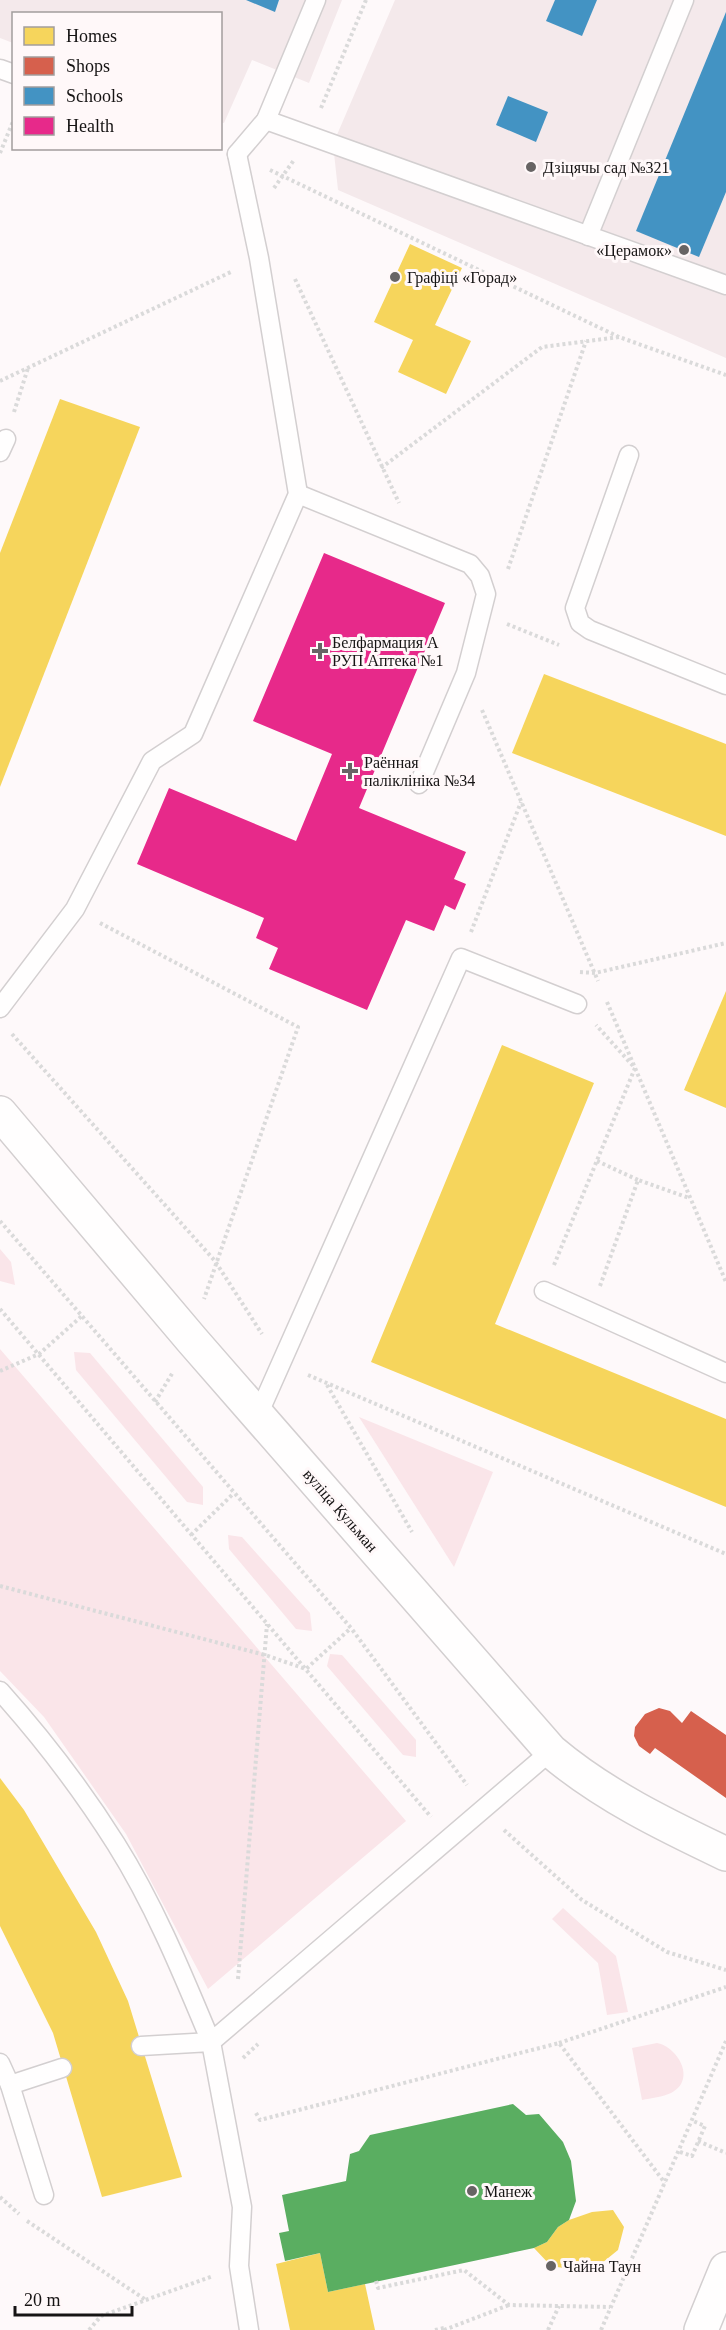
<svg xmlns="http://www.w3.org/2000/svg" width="726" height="2330" font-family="Georgia,serif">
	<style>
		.built { fill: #f4e9eb }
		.green { fill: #fae5e9 }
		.homes { fill: #f6d55c }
		.shops { fill: #d6604d }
		.schools { fill: #4393c3 }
		.health { fill: #e7298a }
		.public { fill: #5aae61 }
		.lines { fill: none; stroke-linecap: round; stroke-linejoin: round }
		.lane-casing { stroke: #d3cfd0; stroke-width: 21 }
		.street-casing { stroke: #d3cfd0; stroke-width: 36 }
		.secondary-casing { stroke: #d3cfd0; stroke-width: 36 }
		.path { stroke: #dadada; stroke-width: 4; stroke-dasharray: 3 3; stroke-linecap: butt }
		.lane { stroke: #fffefe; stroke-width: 18 }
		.street { stroke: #fffefe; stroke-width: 33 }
		.secondary { stroke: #fffefe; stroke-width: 33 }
		.poi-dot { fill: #676464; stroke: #fff8f9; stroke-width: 2 }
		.labels { text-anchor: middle; stroke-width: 6; stroke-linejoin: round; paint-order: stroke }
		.poi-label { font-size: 16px; fill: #161414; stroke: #fff8f9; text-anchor: start }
		.street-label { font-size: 16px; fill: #161414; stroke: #fff8f9 }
	</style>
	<rect width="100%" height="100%" fill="#fef9fa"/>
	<!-- built -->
	<g class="built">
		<path d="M 0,0 L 342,0 L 309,83 L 252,60 L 224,123 L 220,122 L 220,14 L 14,14 L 13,43 L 0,38 Z"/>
		<path d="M 395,0 L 726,0 L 726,358 L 338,190 L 333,144 Z"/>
	</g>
	<!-- green -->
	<g class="green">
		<path d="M 0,1249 L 11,1262 L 15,1285 L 0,1281 Z"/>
		<path d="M 0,1349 L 406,1821 L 208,1989 L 126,1834 L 44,1717 L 0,1671 Z"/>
		<path d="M 74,1352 L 90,1353 L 203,1487 L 203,1505 L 187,1502 L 76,1370 Z"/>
		<path d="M 359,1417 L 493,1472 L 454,1567 Z"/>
		<path d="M 228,1535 L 242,1537 L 310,1613 L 312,1631 L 296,1629 L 229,1549 Z"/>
		<path d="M 330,1654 L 342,1655 L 416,1740 L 416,1757 L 403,1755 L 327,1666 Z"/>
		<path d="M 563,1908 L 616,1956 L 628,2012 L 607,2015 L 598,1963 L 552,1919 Z"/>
		<path d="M 657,2043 C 678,2047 697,2080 671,2093 C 663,2097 651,2098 642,2100 L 632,2048 Z"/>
	</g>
	<!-- homes -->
	<g class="homes">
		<path d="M 410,244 L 462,268 L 435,325 L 471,341 L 446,394 L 398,372 L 413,340 L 374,322 Z"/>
		<path d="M 60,399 L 140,427 L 0,787 L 0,553 Z"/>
		<path d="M 544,674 L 726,744 L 726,836 L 512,753 Z"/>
		<path d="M 726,991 L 726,1108 L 684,1090 Z"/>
		<path d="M 502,1045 L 594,1083 L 495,1324 L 726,1419 L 726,1507 L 371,1362 Z"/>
		<path d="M 0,1778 L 24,1810 L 96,1932 L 128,2001 L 182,2177 L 102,2197 L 53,2033 L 0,1926 Z"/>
		<path d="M 613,2210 L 624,2227 L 618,2250 L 602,2263 L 576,2270 L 551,2266 L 534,2248 L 547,2242 L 558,2227 L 569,2220 L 592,2212 Z"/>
		<path d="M 320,2253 L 328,2292 L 365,2284 L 375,2330 L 290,2330 L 276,2264 Z"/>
	</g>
	<!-- shops -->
	<path class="shops" d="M 659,1708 L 670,1711 L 682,1723 L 691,1711 L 726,1735 L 726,1798 L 655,1748 L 650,1754 L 639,1746 L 634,1736 L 635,1727 L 645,1714 Z"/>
	<!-- schools -->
	<g class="schools">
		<path d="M 246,0 L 279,0 L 275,12 Z"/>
		<path d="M 555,0 L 597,0 L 582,36 L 546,21 Z"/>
		<path d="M 726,12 L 726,192 L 699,257 L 636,231 Z"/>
		<path d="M 508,96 L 548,112 L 536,142 L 496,125 Z"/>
	</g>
	<!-- health -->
	<path class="health" d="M 324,553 L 445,603 L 359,808 L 466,852 L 454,879 L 466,884 L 455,910 L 445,905 L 434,931 L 406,920 L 367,1010 L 269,969 L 278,948 L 256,938 L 264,918 L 137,864 L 169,788 L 296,841 L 332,754 L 253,721 Z"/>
	<!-- public -->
	<path class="public" d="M 513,2104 L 526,2115 L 539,2114 L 563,2142 L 571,2161 L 576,2201 L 569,2220 L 558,2227 L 547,2242 L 534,2248 L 328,2292 L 320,2253 L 285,2261 L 279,2233 L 289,2231 L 282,2195 L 346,2181 L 350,2154 L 359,2151 L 370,2135 Z"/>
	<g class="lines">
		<!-- lane casing -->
		<g class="lane-casing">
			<g id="lane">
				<path d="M 0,69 L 14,74"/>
				<path d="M 266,120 L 726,285"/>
				<path d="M 237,154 L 266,120 L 316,0"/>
				<path d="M 588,236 L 684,0"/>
				<path d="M 0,452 L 6,439"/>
				<path d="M 629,455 L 575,608 L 580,623 L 590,630 L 726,685"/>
				<path d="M 298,494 L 470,564 L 480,576 L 486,594 L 466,673 L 419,784"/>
				<path d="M 0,1008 L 75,909 L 152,761 L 193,734 L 298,494 L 259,258 L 237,154"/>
				<path d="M 544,1291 L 726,1373"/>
				<path d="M 258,1415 L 461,958 L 577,1004"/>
				<path d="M 0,1691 C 43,1739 82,1790 116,1844 C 155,1906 183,1975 211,2042 L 551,1751"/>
				<path d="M 141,2046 L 211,2042 L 242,2207 L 239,2266 L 249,2330"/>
				<path d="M 0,2063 L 10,2085 L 44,2195"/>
				<path d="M 10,2085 L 62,2068"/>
			</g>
		</g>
		<!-- street casing -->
		<g class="street-casing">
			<path id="street" d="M 0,1113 L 192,1340 L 551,1751 C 603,1795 665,1825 726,1854"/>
		</g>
		<!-- secondary casing -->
		<g class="secondary-casing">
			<path id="secondary" d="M 701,2330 L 726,2269"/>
		</g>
		<!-- path -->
		<g class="path">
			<path d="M 321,108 L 366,0"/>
			<path d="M 0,153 L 14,119"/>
			<path d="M 270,170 L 619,337"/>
			<path d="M 274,188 L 294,160"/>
			<path d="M 295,279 L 399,503"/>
			<path d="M 0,381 L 233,271"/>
			<path d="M 14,412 L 28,368"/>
			<path d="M 381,468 L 542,347 L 619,337 L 726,375"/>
			<path d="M 508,569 L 586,341"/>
			<path d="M 507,624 L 559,645"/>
			<path d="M 482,710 L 598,981"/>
			<path d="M 100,923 L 298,1027 L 204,1299"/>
			<path d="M 471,932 L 521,802"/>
			<path d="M 580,972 L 595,973 L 726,943"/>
			<path d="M 607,1002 L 726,1282"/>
			<path d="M 12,1034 L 215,1261 L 262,1334"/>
			<path d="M 597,1161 L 638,1180"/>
			<path d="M 0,1221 L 351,1628 L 467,1785"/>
			<path d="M 554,1265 L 635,1068 L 596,1025"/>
			<path d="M 600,1286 L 638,1180 L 689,1198"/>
			<path d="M 0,1309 L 431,1817"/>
			<path d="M 0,1371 L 39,1354 L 83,1315"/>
			<path d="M 308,1375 L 726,1554"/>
			<path d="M 327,1385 L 412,1532"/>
			<path d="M 155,1402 L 173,1372"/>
			<path d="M 191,1535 L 234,1493"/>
			<path d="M 0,1586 L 265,1655 L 306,1669 L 351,1628"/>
			<path d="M 504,1830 L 582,1900 L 667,1952 L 726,1970"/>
			<path d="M 238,1979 L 267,1624"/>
			<path d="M 559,2043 L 726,1987"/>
			<path d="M 243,2058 L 258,2044"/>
			<path d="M 256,2113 L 260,2120 L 559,2043 L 665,2183"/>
			<path d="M 698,2141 L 726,2153"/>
			<path d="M 680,2152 L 692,2156 L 705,2126 L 693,2121"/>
			<path d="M 0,2197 L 19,2214"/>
			<path d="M 27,2221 L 146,2300"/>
			<path d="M 376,2281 L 378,2288 L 464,2270 L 509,2305 L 610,2307"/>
			<path d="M 89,2330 L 101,2316 L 213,2276"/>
			<path d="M 435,2330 L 444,2328"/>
			<path d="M 444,2330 L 509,2305"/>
			<path d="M 548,2330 L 559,2306"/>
			<path d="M 601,2330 L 726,2041"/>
		</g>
		<!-- lane -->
		<use href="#lane" class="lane"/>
		<!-- street -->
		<use href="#street" class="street"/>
		<!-- secondary -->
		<use href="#secondary" class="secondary"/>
	</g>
	<!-- markers -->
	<g class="poi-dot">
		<circle cx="531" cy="167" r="6"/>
		<circle cx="684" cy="250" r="6"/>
		<circle cx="395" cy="277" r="6"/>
		<path d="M317 642h6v6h6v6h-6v6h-6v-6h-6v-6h6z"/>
		<path d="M347 762h6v6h6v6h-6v6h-6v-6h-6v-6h6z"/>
		<circle cx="472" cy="2191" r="6"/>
		<circle cx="551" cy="2266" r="6"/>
	</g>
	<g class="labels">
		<!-- poi labels -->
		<g class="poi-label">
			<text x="543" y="173">Дзіцячы сад №321</text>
			<text x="672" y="256" text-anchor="end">«Церамок»</text>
			<text x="407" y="283">Графіці «Горад»</text>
			<text x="332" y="648">Белфармация А<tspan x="332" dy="18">РУП Аптека №1</tspan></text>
			<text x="364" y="768">Раённая<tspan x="364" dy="18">паліклініка №34</tspan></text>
			<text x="484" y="2197">Манеж</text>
			<text x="563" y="2272">Чайна Таун</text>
		</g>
		<!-- street labels -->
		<g class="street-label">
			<text transform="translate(341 1510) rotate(49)" y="6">вуліца Кульман</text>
		</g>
	</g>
	<!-- legend -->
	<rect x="12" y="12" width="210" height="138" fill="#fff8f9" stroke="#a29d9d" stroke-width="1.5"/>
	<rect x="24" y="27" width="30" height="18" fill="#f6d55c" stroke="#a29d9d" stroke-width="1.5"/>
	<text x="66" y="42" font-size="18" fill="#161414">Homes</text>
	<rect x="24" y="57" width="30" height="18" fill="#d6604d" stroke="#a29d9d" stroke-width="1.5"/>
	<text x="66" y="72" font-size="18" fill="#161414">Shops</text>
	<rect x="24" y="87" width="30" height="18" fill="#4393c3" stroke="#a29d9d" stroke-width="1.5"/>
	<text x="66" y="102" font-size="18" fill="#161414">Schools</text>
	<rect x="24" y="117" width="30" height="18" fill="#e7298a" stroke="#a29d9d" stroke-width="1.5"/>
	<text x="66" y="132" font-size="18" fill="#161414">Health</text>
	<!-- scale -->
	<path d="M15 2306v9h117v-9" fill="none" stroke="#161414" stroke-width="3"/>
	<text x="24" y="2306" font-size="18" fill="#161414" stroke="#fff8f9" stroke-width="4.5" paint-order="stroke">20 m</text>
</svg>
